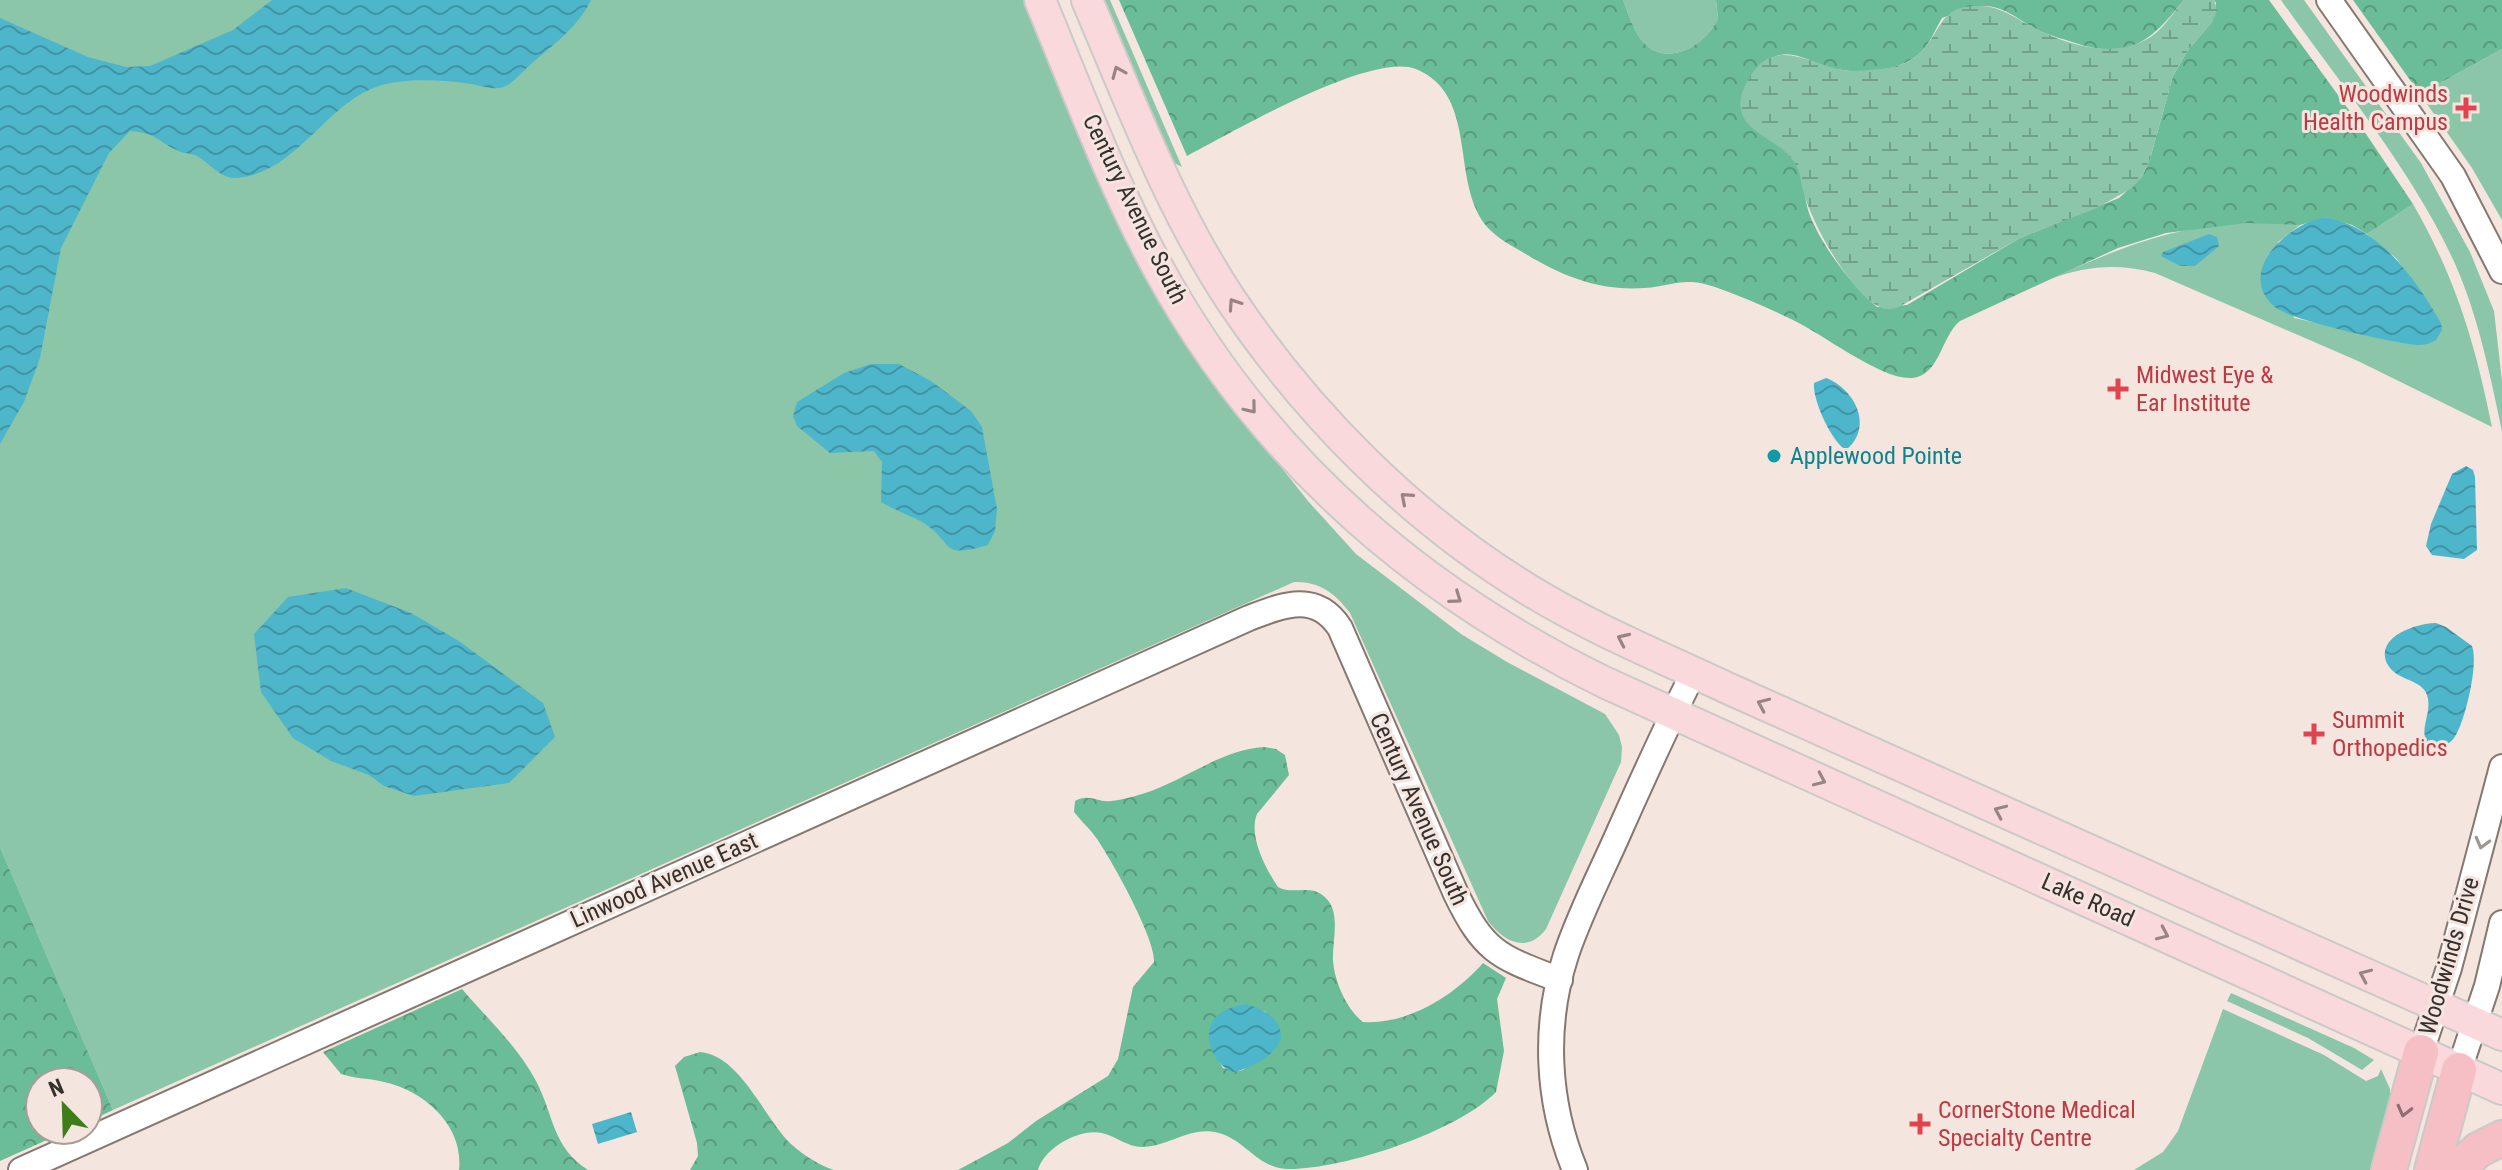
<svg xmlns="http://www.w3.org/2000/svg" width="2502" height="1170" font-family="'Roboto Condensed',sans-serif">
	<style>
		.grass { fill: #8bc6a9 }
		.forest { fill: url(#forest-crowns); fill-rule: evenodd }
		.wetland { fill: url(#wetland-marsh) }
		.water { fill: url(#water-waves) }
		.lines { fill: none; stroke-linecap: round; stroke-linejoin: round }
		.minor-casing { stroke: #847871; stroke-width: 28 }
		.major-casing { stroke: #cbc9c8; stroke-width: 34 }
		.highway-casing { stroke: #cbc9c8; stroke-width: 38 }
		.minor { stroke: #fff; stroke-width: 24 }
		.major { stroke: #fad9dc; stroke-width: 30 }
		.highway { stroke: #f6bfc5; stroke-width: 34 }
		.oneway { stroke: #988484 }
		.oneway2 { stroke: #9a9896 }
		.oneway3 { stroke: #8c7071 }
		.health-dot { fill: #e0444e; stroke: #f4e5de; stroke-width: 3 }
		.culture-dot { fill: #0f9aa8; stroke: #f4e5de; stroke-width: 3 }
		.labels { text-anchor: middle; stroke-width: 6; stroke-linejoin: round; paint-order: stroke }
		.health-label { font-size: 24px; fill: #be3a42; stroke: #f4e5de; text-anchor: start }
		.street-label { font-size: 24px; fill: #36302d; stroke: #f4e5de }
		.culture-label { font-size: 24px; fill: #0d838f; stroke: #f4e5de; text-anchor: start }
	</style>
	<defs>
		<pattern id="forest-crowns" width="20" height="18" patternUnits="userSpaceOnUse" patternTransform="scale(2)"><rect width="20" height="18" fill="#6abd97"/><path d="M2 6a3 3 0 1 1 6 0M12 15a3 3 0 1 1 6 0" fill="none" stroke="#589a7c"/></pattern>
		<pattern id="wetland-marsh" width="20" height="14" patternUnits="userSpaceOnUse" patternTransform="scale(2)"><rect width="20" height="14" fill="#8bc6a9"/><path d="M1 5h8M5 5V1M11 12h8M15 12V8" fill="none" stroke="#72a18a"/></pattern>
		<pattern id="water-waves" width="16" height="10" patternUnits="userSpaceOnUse" patternTransform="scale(2)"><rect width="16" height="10" fill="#4eb6cb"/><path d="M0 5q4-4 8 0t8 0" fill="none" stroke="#4294a5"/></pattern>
	</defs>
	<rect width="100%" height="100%" fill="#f4e5de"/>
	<!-- grass -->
	<g class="grass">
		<path d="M 0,0 L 1024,0 L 1115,211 L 1226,398 L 1308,501 L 1356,554 L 1461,634 L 1507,662 L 1605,714 L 1619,735 L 1622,747 L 1621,762 L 1546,929 C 1527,954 1504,942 1488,921 L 1350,613 C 1335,593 1319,581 1294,582 L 113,1110 L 0,847 Z"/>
		<path d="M 1103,0 L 1110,0 L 1182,167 L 1172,162 Z"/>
		<path d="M 1623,0 L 1716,0 L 1718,18 C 1708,43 1670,67 1646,45 C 1634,34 1629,15 1623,0 Z"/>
		<path d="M 2281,0 L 2304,0 L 2421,163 L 2470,252 L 2494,311 L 2502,381 L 2502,431 C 2490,375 2479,319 2456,266 C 2414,172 2340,84 2281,0 Z"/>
		<path d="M 2502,49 L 2502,220 L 2472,168 L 2420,94 Z"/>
		<path d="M 2413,204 C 2456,279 2475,343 2492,427 L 2358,361 L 2155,273 C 2117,263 2087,266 2050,279 C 2137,240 2202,215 2300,225 L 2278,242 L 2294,318 L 2420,345 L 2435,313 L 2396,258 L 2367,234 Z"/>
		<path d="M 2231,993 L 2354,1048 L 2374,1060 L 2362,1070 L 2308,1038 L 2227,1001 Z"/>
		<path d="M 2223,1009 L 2324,1055 L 2366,1081 L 2378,1076 L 2381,1069 L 2390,1089 L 2390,1101 L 2374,1170 L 2134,1170 L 2163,1152 L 2178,1131 Z"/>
	</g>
	<!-- forest -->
	<g class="forest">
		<path d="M 1119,0 L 1623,0 C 1629,15 1634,34 1646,45 C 1670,67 1708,43 1718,18 L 1716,0 L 2184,0 C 2148,45 2127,61 2069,41 C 2057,37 2044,34 2034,28 C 2018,19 2003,6 1984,6 C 1971,6 1954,14 1942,18 C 1935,30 1929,46 1918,55 C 1896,73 1855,75 1828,67 C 1814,63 1795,51 1780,55 C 1759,60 1746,81 1741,100 C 1757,118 1787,145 1797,165 C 1804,179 1804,198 1809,213 C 1821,245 1851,285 1877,307 L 1907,305 L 2020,238 L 2119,198 L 2142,177 L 2150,159 L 2173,76 L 2188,50 L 2212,22 L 2216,3 L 2214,0 L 2269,0 L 2362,128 L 2413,204 L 2367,234 L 2352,225 L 2326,217 L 2300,225 L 2247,223 L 2166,233 L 2118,248 L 1960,321 C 1941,336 1940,376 1912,378 C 1881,380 1823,334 1793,320 C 1768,308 1741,296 1715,287 C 1683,276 1674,286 1644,288 C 1598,291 1562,276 1524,253 C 1512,246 1499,239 1489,229 C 1448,185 1481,96 1416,69 C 1371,51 1231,133 1187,156 Z"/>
		<path d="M 2353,0 L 2502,0 L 2502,49 L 2420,94 Z"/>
		<path d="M 1264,747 L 1276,749 L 1285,755 L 1289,775 L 1257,814 C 1248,836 1266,869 1278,887 C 1292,895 1308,885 1321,894 C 1343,908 1332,939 1333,960 C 1334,981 1347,1010 1363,1022 C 1408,1025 1455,995 1483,963 L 1506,978 L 1497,999 L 1504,1051 L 1496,1092 C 1457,1132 1342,1170 1287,1169 C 1258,1168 1245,1140 1219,1133 C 1190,1125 1169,1147 1142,1147 C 1127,1147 1116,1136 1102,1133 C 1079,1128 1044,1148 1038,1170 L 958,1170 L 1008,1143 L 1036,1121 L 1108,1076 L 1118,1059 L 1133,987 L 1154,962 C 1156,939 1110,857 1095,836 C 1088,827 1080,820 1074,812 L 1075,801 C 1089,793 1098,803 1111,801 C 1121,800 1132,797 1142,794 C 1185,781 1219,750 1264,747 ZM 1243,1004 L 1266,1012 L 1279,1043 L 1271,1052 L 1243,1070 L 1238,1071 L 1223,1068 L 1211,1047 L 1227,1010 Z"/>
		<path d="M 0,847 L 113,1110 L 88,1122 L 88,1082 L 40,1082 L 40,1130 L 69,1130 L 0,1161 Z"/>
		<path d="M 462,989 C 487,1018 518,1047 536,1081 C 554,1115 552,1147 588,1170 L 459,1170 C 464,1126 425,1091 384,1082 C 370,1078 355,1079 341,1074 L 323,1052 Z"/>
		<path d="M 700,1052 C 740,1055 764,1118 791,1144 C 803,1155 819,1165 834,1170 L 690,1170 L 698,1156 L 697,1143 L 675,1066 L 684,1057 Z"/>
	</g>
	<!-- wetland -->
	<path class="wetland" d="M 2184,0 L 2214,0 L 2217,11 L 2212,22 L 2188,50 L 2173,76 L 2150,159 L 2142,177 L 2132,188 L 2097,208 L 2020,238 L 1897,308 C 1891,309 1885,310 1880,307 C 1850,294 1805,213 1801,181 C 1796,136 1734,140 1741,98 C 1743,87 1750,75 1758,66 C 1782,41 1816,66 1843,70 C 1855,72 1868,70 1880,69 C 1895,68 1913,62 1923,50 C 1943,27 1941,4 1981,6 C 2003,7 2018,20 2036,29 C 2072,47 2123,61 2157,32 C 2167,23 2175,11 2184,0 Z"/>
	<!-- water -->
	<g class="water">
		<path d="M 272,0 L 591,0 C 578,28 551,46 529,66 C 522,72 514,82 506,86 C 493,92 478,84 464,83 C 437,80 406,78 379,86 C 326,103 297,172 238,178 C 220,179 211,164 197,156 C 191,153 185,154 179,151 C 157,142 158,133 130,131 L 109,153 L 61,248 L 40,358 L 24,402 L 0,444 L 0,18 L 88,57 L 126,67 L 150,66 L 233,30 Z"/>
		<path d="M 2326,217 C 2380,228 2415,278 2441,323 L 2442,330 L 2436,340 C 2431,343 2425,345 2419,345 C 2397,344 2291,320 2276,308 C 2233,273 2289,222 2326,217 Z"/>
		<path d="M 2209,234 L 2217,237 L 2219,246 L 2195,266 L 2180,266 L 2161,256 L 2163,252 Z"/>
		<path d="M 871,364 L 899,364 L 931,381 L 971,411 L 982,427 L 997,509 L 995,531 L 988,545 C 938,560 955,542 922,522 C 909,515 894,510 881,502 L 882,462 L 874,451 L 830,453 L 797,426 L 793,416 L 797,402 L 844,373 Z"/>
		<path d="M 1826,378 C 1855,389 1874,427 1846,450 C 1832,443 1812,399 1814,383 Z"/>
		<path d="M 2466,466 L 2473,470 L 2475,477 L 2477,550 L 2464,559 L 2432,555 L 2426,546 L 2431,524 L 2452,474 Z"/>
		<path d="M 346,588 L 411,613 L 459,641 L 543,703 L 555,737 L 509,783 L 414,796 L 384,786 L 369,775 L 331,761 L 293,738 L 261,692 L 254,634 L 288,597 Z"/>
		<path d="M 2436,623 L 2446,627 L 2472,646 C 2479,663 2465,723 2454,738 C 2450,744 2443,746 2437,747 L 2428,745 C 2418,728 2433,713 2427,695 C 2422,679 2397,681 2388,665 C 2373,637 2417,623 2436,623 Z"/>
		<path d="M 1243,1004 C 1259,1006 1286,1020 1280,1041 C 1275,1056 1247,1070 1233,1072 C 1214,1066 1201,1035 1214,1019 C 1221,1010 1233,1007 1243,1004 Z"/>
		<path d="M 631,1112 L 637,1132 L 598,1144 L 592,1124 Z"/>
	</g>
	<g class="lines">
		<!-- minor casing -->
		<g class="minor-casing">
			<g id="minor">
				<path d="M 2329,0 L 2453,176 L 2502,271"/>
				<path d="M 2421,1052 L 2449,968 L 2502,767"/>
				<path d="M 2459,1070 L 2487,986 L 2502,923"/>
				<path d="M 21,1170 L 1249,618 C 1283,605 1316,591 1340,628 L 1456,894 C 1485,954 1500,957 1560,980"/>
				<path d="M 1575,1170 C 1547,1102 1543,1026 1566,955 C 1580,913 1601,873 1619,832 C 1643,778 1667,725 1694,672"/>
			</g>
		</g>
		<!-- major casing -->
		<g class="major-casing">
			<g id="major">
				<path d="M 1040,0 C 1077,89 1111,181 1157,266 C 1259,454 1415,590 1606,683 L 2502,1089"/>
				<path d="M 1087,0 C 1130,101 1170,208 1231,300 C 1308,415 1411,518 1529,590 C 1591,628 1659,656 1725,687 L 2502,1035"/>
			</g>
		</g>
		<!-- highway casing -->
		<g class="highway-casing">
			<g id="highway">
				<path d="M 2389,1170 L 2421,1052"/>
				<path d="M 2432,1170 L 2459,1070"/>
				<path d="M 2457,1170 L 2478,1150 L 2502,1138"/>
			</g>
		</g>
		<!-- minor -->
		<use href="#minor" class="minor"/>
		<!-- major -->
		<use href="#major" class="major"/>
		<!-- highway -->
		<use href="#highway" class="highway"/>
	</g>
	<!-- one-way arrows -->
	<defs><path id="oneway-chevron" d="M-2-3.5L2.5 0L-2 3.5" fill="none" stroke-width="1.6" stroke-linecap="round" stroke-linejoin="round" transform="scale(2)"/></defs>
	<g class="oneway">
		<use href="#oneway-chevron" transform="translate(1118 72) rotate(-113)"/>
		<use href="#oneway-chevron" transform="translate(1234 304) rotate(-124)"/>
		<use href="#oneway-chevron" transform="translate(1251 408) rotate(51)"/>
		<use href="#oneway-chevron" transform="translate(1406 498) rotate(-139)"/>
		<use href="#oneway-chevron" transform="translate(1456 598) rotate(35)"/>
		<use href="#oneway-chevron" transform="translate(1623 639) rotate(-155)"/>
		<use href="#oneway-chevron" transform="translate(1763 704) rotate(-156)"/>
		<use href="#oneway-chevron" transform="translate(1820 780) rotate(24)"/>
		<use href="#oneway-chevron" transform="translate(2000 811) rotate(-156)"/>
		<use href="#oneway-chevron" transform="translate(2163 934) rotate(24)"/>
		<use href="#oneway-chevron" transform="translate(2365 975) rotate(-156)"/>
	</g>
	<use class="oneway2" href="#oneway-chevron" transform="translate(2482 843) rotate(105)"/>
	<use class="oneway3" href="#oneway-chevron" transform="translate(2404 1111) rotate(104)"/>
	<!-- markers -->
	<g class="health-dot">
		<path d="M2462 96h8v8h8v8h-8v8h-8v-8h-8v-8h8z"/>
		<path d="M2114 377h8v8h8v8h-8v8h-8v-8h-8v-8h8z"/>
		<path d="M2310 722h8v8h8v8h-8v8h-8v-8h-8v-8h8z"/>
		<path d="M1916 1112h8v8h8v8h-8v8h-8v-8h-8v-8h8z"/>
	</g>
	<circle class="culture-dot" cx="1774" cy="456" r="8"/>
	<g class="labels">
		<!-- health labels -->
		<g class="health-label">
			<text x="2448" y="102" text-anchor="end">Woodwinds<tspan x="2448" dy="28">Health Campus</tspan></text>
			<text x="2136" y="383">Midwest Eye &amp;<tspan x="2136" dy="28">Ear Institute</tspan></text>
			<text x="2332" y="728">Summit<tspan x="2332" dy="28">Orthopedics</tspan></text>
			<text x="1938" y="1118">CornerStone Medical<tspan x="1938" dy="28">Specialty Centre</tspan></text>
		</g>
		<!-- street labels -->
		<g class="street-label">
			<text transform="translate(1135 209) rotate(64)" y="8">Century Avenue South</text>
			<text transform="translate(1419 809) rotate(66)" y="8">Century Avenue South</text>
			<text transform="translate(664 880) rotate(-24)" y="8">Linwood Avenue East</text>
			<text transform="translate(2088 900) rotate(24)" y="8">Lake Road</text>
			<text transform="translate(2449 956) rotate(-74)" y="8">Woodwinds Drive</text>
		</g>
		<!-- culture labels -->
		<g class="culture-label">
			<text x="1790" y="464">Applewood Pointe</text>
		</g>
	</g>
	<!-- north arrow -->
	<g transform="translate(64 1106) rotate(337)"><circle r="38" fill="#f4e5de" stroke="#a89d97" stroke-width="2"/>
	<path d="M0-6L14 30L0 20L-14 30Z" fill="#3f7d1b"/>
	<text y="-12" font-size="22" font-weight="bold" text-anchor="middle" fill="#36302d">N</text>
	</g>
</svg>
